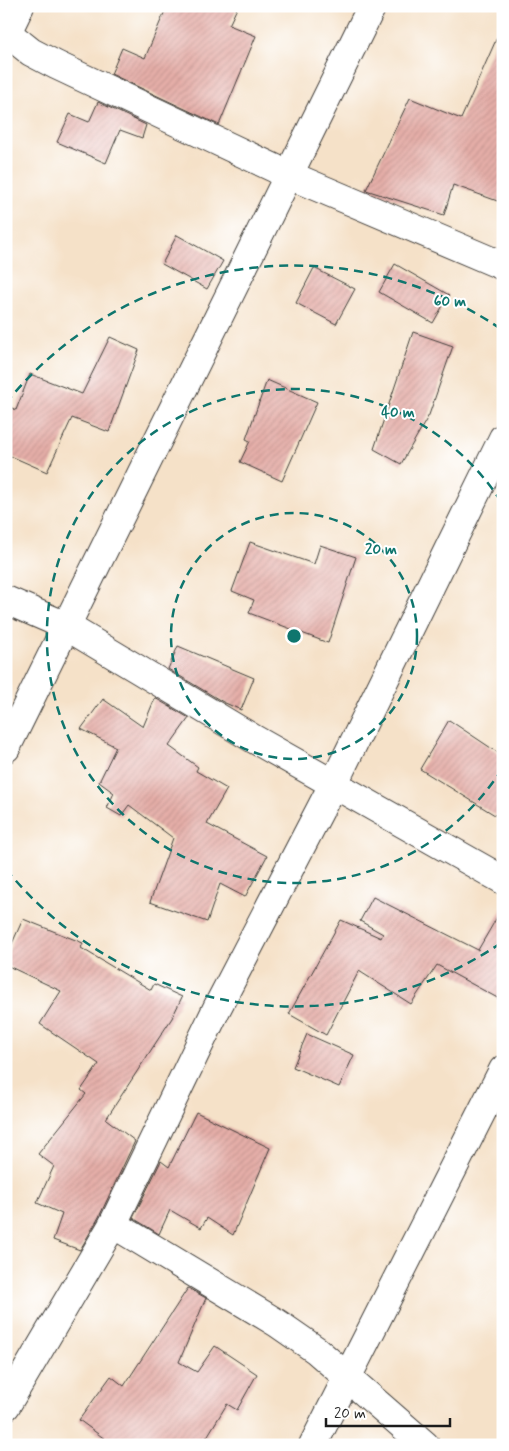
<svg xmlns="http://www.w3.org/2000/svg" width="509" height="1451" font-family="Mynerve,sans-serif">
	<style>
		.building { fill: url(#building-hatch) }
		.lines { fill: none; stroke-linecap: round; stroke-linejoin: round }
		.street-casing { stroke: #3d3a36; stroke-width: 30 }
		.street { stroke: #fff; stroke-width: 28 }
		.ring { fill: none; stroke: #0f766e; stroke-width: 2.5; stroke-dasharray: 9 6 }
		.centre { fill: #0f766e; stroke: #fff; stroke-width: 2.5 }
		.ring-label { font-size: 15px; text-anchor: middle; font-weight: bold; fill: #0f766e; stroke: #fff; stroke-width: 4; stroke-linejoin: round; paint-order: stroke }
	</style>
	<defs>
		<pattern id="building-hatch" width="6" height="6" patternUnits="userSpaceOnUse" patternTransform="scale(1.25)"><rect width="6" height="6" fill="#e5aea8"/><path d="M-1 1l2-2M0 6l6-6M5 7l2-2" fill="none" stroke="#c49590"/></pattern>
	</defs>
	<rect width="100%" height="100%" fill="#fff"/>
	<filter id="ink" filterUnits="userSpaceOnUse"><feTurbulence type="fractalNoise" baseFrequency=".02" numOctaves="2"/><feDisplacementMap in="SourceGraphic" scale="10" xChannelSelector="R" yChannelSelector="G"/><feConvolveMatrix kernelMatrix="1 2 1 2 8 2 1 2 1" color-interpolation-filters="sRGB"/></filter>
	<filter id="wash" filterUnits="userSpaceOnUse"><feTurbulence type="fractalNoise" baseFrequency=".0096" numOctaves="4" result="noise"/><feDisplacementMap in="SourceGraphic" scale="20" xChannelSelector="R" yChannelSelector="G"/><feGaussianBlur stdDeviation="1.12" result="paint"/><feColorMatrix in="noise" values="0 0 0 0 0 0 0 0 0 0 0 0 0 0 0 0 0 1.4 0 .05"/><feComposite in="paint" operator="in"/></filter>
	<g filter="url(#wash)">
		<rect width="100%" height="100%" fill="#f5e1c8"/>
		<g id="blocks">
			<!-- building -->
			<g class="building">
				<path d="M 167,6 L 238,6 L 229,25 L 256,36 L 219,125 L 111,74 L 122,48 L 145,58 Z"/>
				<path d="M 503,24 L 503,203 L 453,185 L 444,215 L 366,190 L 410,98 L 461,119 Z"/>
				<path d="M 98,102 L 146,125 L 142,138 L 120,130 L 106,163 L 57,142 L 70,114 L 89,122 Z"/>
				<path d="M 177,235 L 223,261 L 207,289 L 162,264 Z"/>
				<path d="M 395,264 L 449,295 L 433,323 L 379,292 Z"/>
				<path d="M 314,268 L 355,289 L 336,324 L 296,303 Z"/>
				<path d="M 413,332 L 453,346 L 429,415 L 401,464 L 374,449 Z"/>
				<path d="M 110,337 L 139,350 L 109,432 L 72,418 L 47,472 L 6,454 L 6,405 L 16,410 L 30,374 L 82,394 Z"/>
				<path d="M 267,380 L 317,402 L 282,481 L 240,462 L 250,441 L 246,439 Z"/>
				<path d="M 250,542 L 314,564 L 320,545 L 356,557 L 328,643 L 249,613 L 254,600 L 232,591 Z"/>
				<path d="M 178,646 L 254,678 L 241,710 L 223,702 L 168,669 Z"/>
				<path d="M 155,698 L 189,718 L 169,746 L 198,767 L 196,771 L 227,789 L 207,824 L 267,856 L 245,897 L 220,884 L 207,922 L 150,902 L 173,838 L 129,805 L 121,816 L 107,808 L 114,793 L 99,782 L 116,747 L 81,729 L 103,699 L 143,727 Z"/>
				<path d="M 449,720 L 503,756 L 503,820 L 420,769 Z"/>
				<path d="M 373,897 L 478,950 L 503,907 L 503,1001 L 437,965 L 411,1004 L 359,971 L 326,1035 L 289,1014 L 341,920 L 381,938 L 383,934 L 360,921 Z"/>
				<path d="M 23,919 L 83,943 L 81,948 L 151,990 L 154,984 L 182,997 L 172,1018 L 106,1119 L 135,1141 L 99,1217 L 80,1250 L 53,1240 L 62,1214 L 37,1203 L 54,1166 L 38,1154 L 86,1094 L 81,1090 L 99,1064 L 40,1024 L 61,991 L 6,965 L 6,957 Z"/>
				<path d="M 307,1034 L 354,1055 L 339,1087 L 293,1067 Z"/>
				<path d="M 196,1112 L 270,1148 L 233,1235 L 207,1218 L 201,1228 L 170,1210 L 159,1234 L 133,1218 L 161,1161 L 169,1167 Z"/>
				<path d="M 188,1288 L 206,1298 L 179,1362 L 197,1372 L 215,1346 L 257,1374 L 237,1410 L 227,1404 L 202,1445 L 113,1445 L 79,1420 L 111,1376 L 124,1386 Z"/>
			</g>
		</g>
	</g>
	<g filter="url(#ink)">
		<use href="#blocks" fill-opacity="0" stroke="#3d3a36" stroke-width="1"/>
		<g class="lines">
			<!-- street casing -->
			<g class="street-casing">
				<g id="street">
					<path d="M 6,32 L 31,52 L 56,65 L 289,175 L 503,266"/>
					<path d="M 6,35 L 20,6"/>
					<path d="M 6,600 L 66,626 L 254,739 L 503,880"/>
					<path d="M 6,748 L 372,6"/>
					<path d="M 113,1224 L 277,1323 L 316,1350 L 425,1445"/>
					<path d="M 6,1406 L 113,1224 L 217,1008 L 334,783 L 503,438"/>
					<path d="M 313,1445 L 503,1070"/>
				</g>
			</g>
			<!-- street -->
			<use href="#street" class="street"/>
		</g>
	</g>
	<!-- distance rings -->
	<g class="ring">
		<circle cx="294" cy="636" r="123"/>
		<path d="M502 769A247 247 0 1 1 502 503"/>
		<path d="M501 943A370 370 0 0 1 6 869M6 403A370 370 0 0 1 501 329"/>
	</g>
	<circle cx="294" cy="636" r="8" class="centre"/>
	<g class="ring-label">
		<text x="450" y="306">60 m</text>
		<text x="398" y="417">40 m</text>
		<text x="381" y="554">20 m</text>
	</g>
	<!-- margin -->
	<rect width="509" height="1451" fill="none" stroke="#fff" stroke-width="25"/>
	<!-- scale -->
	<path d="M326 1418v8h124v-8" fill="none" stroke="#1c1c1c" stroke-width="2.5"/>
	<text x="334" y="1418" font-size="15" fill="#1c1c1c" stroke="#ffffff" stroke-width="4" paint-order="stroke">20 m</text>
</svg>
